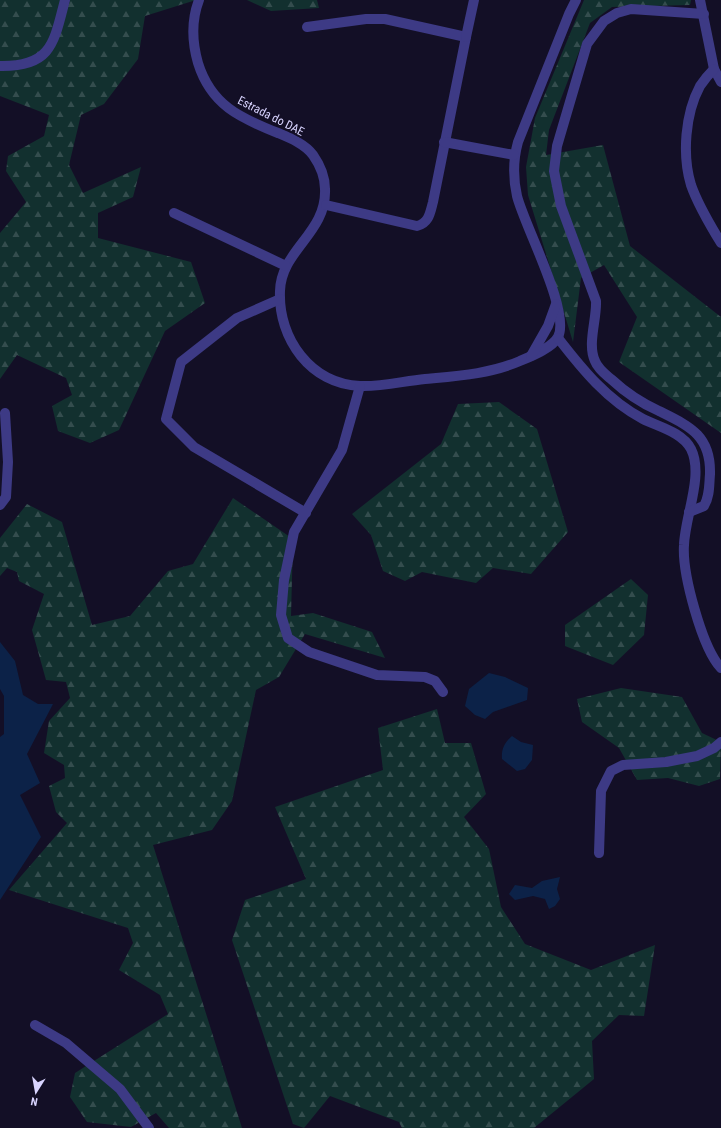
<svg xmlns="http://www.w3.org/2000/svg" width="721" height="1128" font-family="'Roboto Condensed',sans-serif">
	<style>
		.forest { fill: url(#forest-firs) }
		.water { fill: #0c2248 }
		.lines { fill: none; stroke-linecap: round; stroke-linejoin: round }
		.minor { stroke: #3d3a85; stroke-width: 10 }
		.labels { text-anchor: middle; stroke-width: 4; stroke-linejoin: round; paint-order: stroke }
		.street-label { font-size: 12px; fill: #d9d4ff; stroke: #130f26 }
	</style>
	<defs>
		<pattern id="forest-firs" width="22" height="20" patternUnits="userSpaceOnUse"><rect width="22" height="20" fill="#12302f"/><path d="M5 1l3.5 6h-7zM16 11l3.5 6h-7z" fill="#344d4e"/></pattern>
	</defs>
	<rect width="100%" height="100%" fill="#130f26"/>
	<!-- forest -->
	<g class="forest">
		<path d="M 0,0 L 196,0 L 145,16 L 138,59 L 104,104 L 81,115 L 69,165 L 83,193 L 141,167 L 133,197 L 98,213 L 98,238 L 191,262 L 205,303 L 165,331 L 119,430 L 90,443 L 58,431 L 52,406 L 72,395 L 66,378 L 17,355 L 0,379 L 0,233 L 26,202 L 6,171 L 8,156 L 44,136 L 49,115 L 0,96 Z"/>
		<path d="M 247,0 L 317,0 L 319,8 L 271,11 Z"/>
		<path d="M 584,0 L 691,0 L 690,5 L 612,7 L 590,23 L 549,130 L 546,155 L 603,145 L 630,246 L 721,317 L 721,433 L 619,362 L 637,317 L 604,265 L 581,278 L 573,342 L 528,195 L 526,167 L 535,118 Z"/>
		<path d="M 499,402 L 537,429 L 568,532 L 531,574 L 493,568 L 476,583 L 422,572 L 405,581 L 383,571 L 371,535 L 352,514 L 441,444 L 458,404 Z"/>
		<path d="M 233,498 L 293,539 L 291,616 L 313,613 L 372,632 L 385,658 L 305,634 L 279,677 L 256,690 L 232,801 L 212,830 L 153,845 L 242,1128 L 169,1128 L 156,1113 L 131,1127 L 87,1122 L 70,1097 L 75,1073 L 168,1014 L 160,995 L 119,970 L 133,943 L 128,928 L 9,890 L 67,823 L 56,812 L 49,786 L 65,778 L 64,765 L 44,753 L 49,721 L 70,698 L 66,682 L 46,680 L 32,630 L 44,594 L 19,581 L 17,572 L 7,568 L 0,576 L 0,538 L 27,504 L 62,522 L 92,625 L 130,616 L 168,571 L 193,564 Z"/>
		<path d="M 631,579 L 648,595 L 644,635 L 613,665 L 565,646 L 565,625 Z"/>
		<path d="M 621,688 L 682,697 L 702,733 L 721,742 L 720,779 L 699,786 L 668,778 L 637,780 L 619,748 L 582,722 L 577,699 Z"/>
		<path d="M 437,709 L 445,743 L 471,743 L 486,794 L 464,817 L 489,849 L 501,907 L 525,944 L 591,970 L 655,945 L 644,1016 L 619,1015 L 592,1041 L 594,1079 L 534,1128 L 402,1128 L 399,1122 L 330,1096 L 304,1128 L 293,1124 L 232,940 L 245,900 L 306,879 L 275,807 L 383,770 L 378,728 Z"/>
	</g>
	<!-- water -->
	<g class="water">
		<path d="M 0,642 L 15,661 L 23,695 L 38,704 L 53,704 L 27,754 L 40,783 L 20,795 L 41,837 L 0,900 L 0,737 L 4,734 L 4,696 L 0,689 Z"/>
		<path d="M 489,673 L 505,677 L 528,688 L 527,700 L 493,712 L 485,719 L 475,715 L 465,706 L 469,689 Z"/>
		<path d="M 512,736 L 521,742 L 533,745 L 532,760 L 525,769 L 517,771 L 502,759 C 501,749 505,742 512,736 Z"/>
		<path d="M 560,877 L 557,889 L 560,899 L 555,906 L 549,909 L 545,899 L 533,896 L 515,900 L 509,894 L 515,885 L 532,888 L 542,881 Z"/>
	</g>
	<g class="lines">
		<!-- minor -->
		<g class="minor">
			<path d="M 199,0 C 191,21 192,42 198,63 C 211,105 240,118 278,133 C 290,138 305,144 313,155 C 320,165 325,177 325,189 C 327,233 281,250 280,291 C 278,339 311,384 360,386 C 381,387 404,381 425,379 C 457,376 490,374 520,361 C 532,356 552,348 558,337 C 571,312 524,225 517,196 C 513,178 513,160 518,142 L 569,14 L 576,0"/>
			<path d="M 700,0 L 714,69 L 721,82"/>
			<path d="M 307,27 L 366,19 L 385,19 L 466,37 L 433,202 C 430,213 429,223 417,226 L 326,205"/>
			<path d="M 466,37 L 474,0"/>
			<path d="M 0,66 C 52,67 54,42 65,0"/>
			<path d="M 714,69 C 709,74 704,80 700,86 C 685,114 682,155 691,185 C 698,205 710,225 721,243"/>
			<path d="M 444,142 L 514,155"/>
			<path d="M 174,213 L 286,266"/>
			<path d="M 280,299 L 237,318 L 181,362 L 166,419 L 194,447 L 306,513"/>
			<path d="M 558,338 C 582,369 607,400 643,419 C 659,427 682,432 691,449 C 704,475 685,516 684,545 C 682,573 702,648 721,668"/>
			<path d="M 531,356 L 548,326 L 556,304"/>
			<path d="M 360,386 L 342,450 L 294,532 L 284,580 L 281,615 L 288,638 L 309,652 L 377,675 L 425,677 L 435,681 L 443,692"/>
			<path d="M 0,505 L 6,497 L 8,462 L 5,413"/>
			<path d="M 689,512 L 704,506 C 710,496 709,485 710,474 C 711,435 689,426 659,411 C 641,403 625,392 611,379 C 605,374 598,369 595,361 C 587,344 597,319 596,301 L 561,206 L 554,171 L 557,146 L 587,44 L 604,21 L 617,13 L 631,9 L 704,14"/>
			<path d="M 599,853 L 601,791 L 611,771 L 623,765 L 666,762 L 697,756 L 714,748 L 721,742"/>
			<path d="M 35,1025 L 66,1043 L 120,1089 L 149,1128"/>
		</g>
	</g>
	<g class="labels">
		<!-- street labels -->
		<g class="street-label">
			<text transform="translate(271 116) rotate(27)" y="4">Estrada do DAE</text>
		</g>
	</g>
	<!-- north arrow -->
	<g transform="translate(36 1092) rotate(191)" stroke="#130f26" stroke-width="3" paint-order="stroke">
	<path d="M0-3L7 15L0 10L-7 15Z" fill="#d9d4ff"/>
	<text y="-6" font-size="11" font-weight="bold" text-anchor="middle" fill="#d9d4ff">N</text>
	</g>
</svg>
